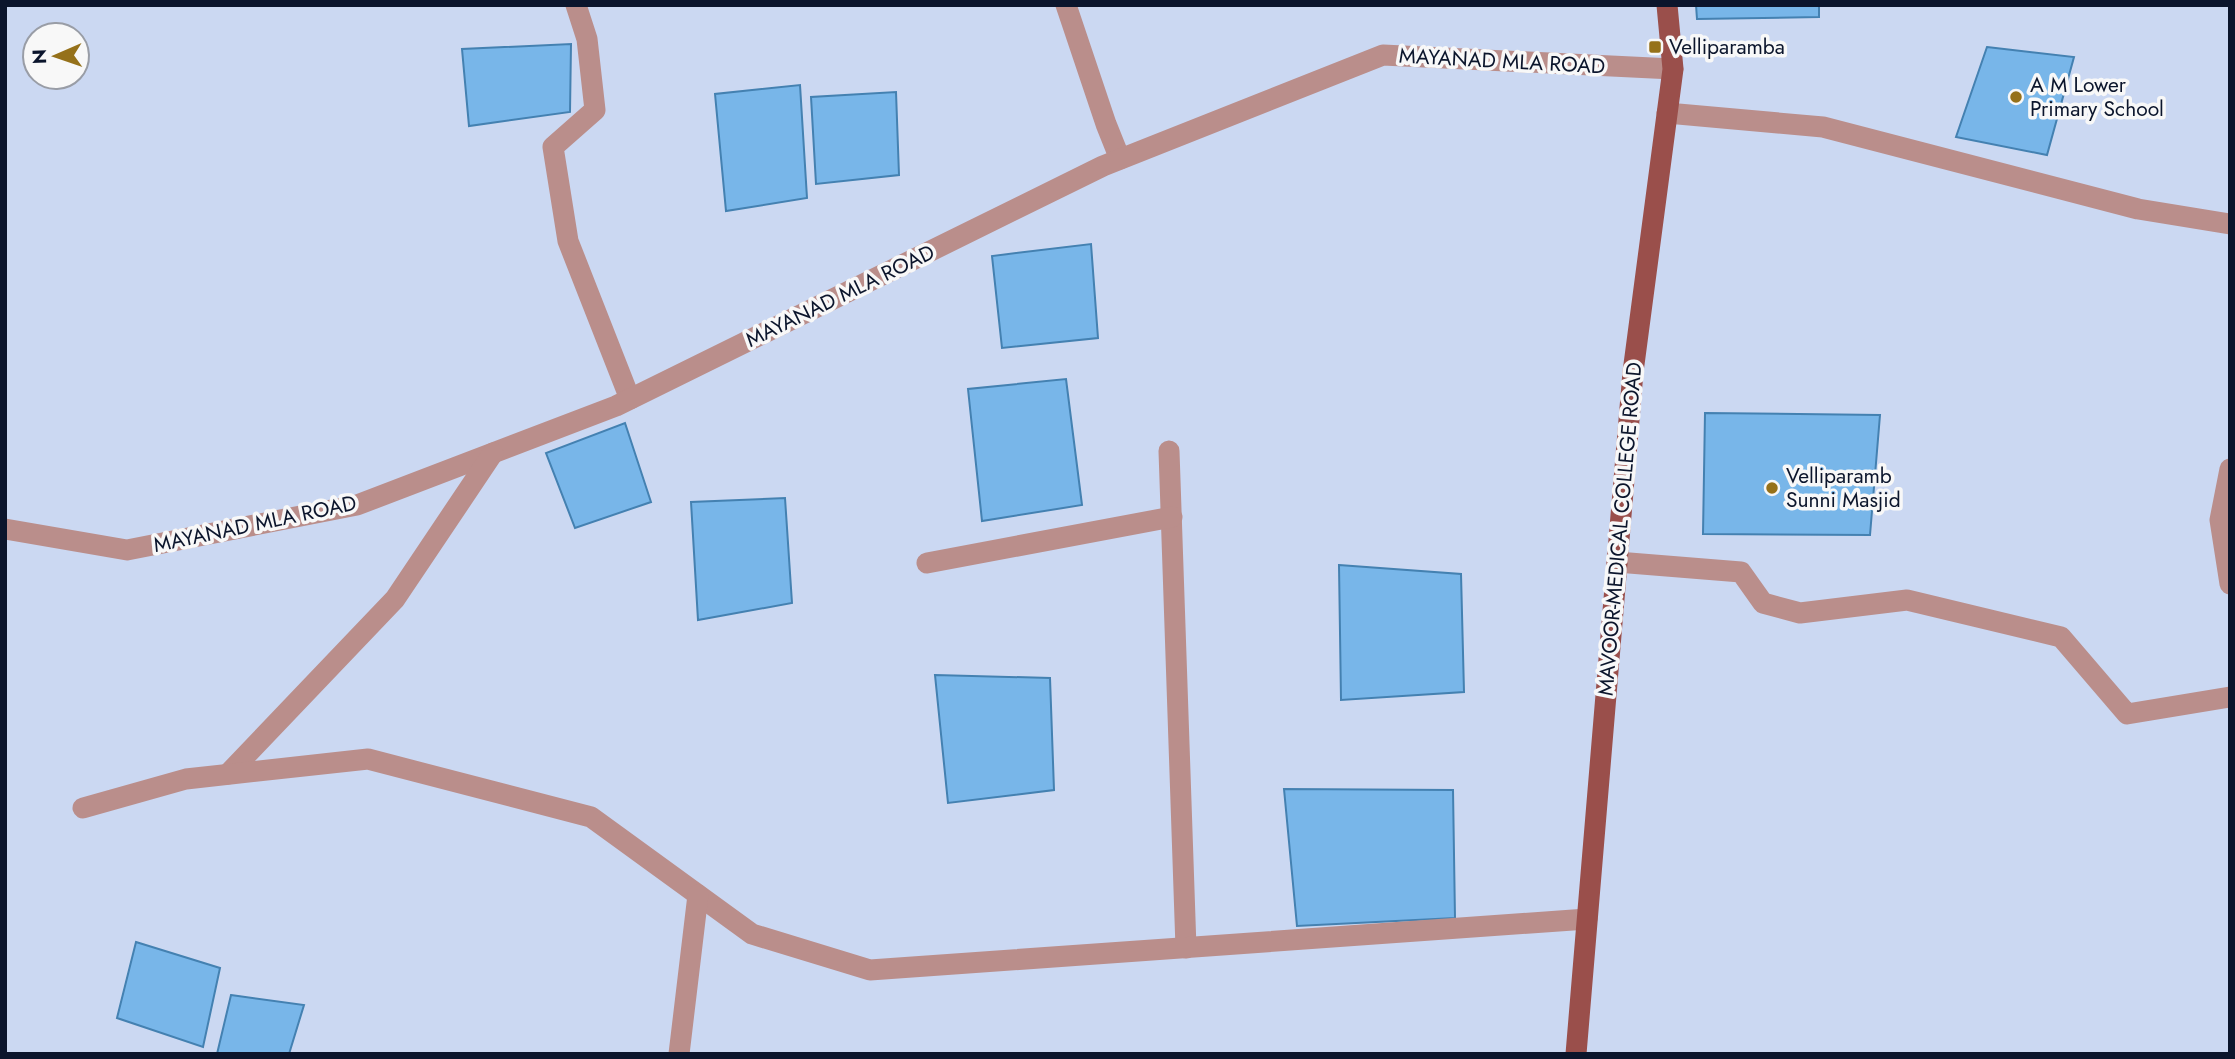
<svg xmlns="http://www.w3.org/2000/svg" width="2235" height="1059" font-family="Jost,sans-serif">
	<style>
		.building { fill: #78b6e9; stroke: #4481b1; stroke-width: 2 }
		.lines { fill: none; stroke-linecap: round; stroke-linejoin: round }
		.minor { stroke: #ba8e8b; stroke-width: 21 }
		.major { stroke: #9a4f4b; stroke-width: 21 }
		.poi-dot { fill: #95711a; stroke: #f8f8f8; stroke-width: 2.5 }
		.labels { text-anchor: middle; stroke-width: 7; stroke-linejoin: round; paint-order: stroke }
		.poi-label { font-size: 21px; fill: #0b152c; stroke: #f8f8f8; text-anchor: start }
		.street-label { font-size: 21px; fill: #0b152c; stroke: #f8f8f8 }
	</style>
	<rect width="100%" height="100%" fill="#cbd8f2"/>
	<!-- building -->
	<g class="building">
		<path d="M 1696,5 L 1819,5 L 1819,17 L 1697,19 Z"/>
		<path d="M 571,44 L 570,112 L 469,126 L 462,49 Z"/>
		<path d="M 1987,47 L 2074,57 L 2047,155 L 1956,137 Z"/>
		<path d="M 800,85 L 807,198 L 726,211 L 715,94 Z"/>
		<path d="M 896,92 L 899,175 L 816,184 L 811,97 Z"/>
		<path d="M 1091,244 L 1098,338 L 1002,348 L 992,256 Z"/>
		<path d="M 1066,379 L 1082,505 L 982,521 L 968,389 Z"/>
		<path d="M 1705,413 L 1880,415 L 1870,535 L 1703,534 Z"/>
		<path d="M 625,423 L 651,502 L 575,528 L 546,453 Z"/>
		<path d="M 785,498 L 792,603 L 698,620 L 691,502 Z"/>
		<path d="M 1339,565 L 1461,574 L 1464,692 L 1341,700 Z"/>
		<path d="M 935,675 L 1050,678 L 1054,790 L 948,803 Z"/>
		<path d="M 1284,789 L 1453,790 L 1455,918 L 1297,926 Z"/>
		<path d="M 136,942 L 220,968 L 203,1047 L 117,1018 Z"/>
		<path d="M 231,995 L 304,1005 L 289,1054 L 217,1054 Z"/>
	</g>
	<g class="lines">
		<!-- minor -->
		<g class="minor">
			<path d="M 576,5 L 587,39 L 595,110 L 553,147 L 568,241 L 630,399"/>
			<path d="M 1066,5 L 1106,124 L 1120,159"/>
			<path d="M 1667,113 L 1823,127 L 2138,209 L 2230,224"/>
			<path d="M 1169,451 L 1186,948"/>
			<path d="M 2230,469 L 2220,520 L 2230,584"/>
			<path d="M 5,529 L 127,550 L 357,505 L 616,406 L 1103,166 L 1383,55 L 1673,69"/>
			<path d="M 1617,562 L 1741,572 L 1763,603 L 1800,613 L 1907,600 L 2061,637 L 2127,714 L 2230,697"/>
			<path d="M 927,563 L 1172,517"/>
			<path d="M 228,774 L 395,599 L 493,453"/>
			<path d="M 83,808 L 186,779 L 368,759 L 591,817 L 752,934 L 870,970 L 1587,919"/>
			<path d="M 679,1054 L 698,895"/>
		</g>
		<!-- major -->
		<path class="major" d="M 1576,1054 L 1633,372 L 1673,69 L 1667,5"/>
	</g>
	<!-- markers -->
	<g class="poi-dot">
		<rect x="1648" y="40" width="14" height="14" rx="3.5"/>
		<circle cx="2016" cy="97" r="7"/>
		<circle cx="1772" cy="488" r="7"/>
	</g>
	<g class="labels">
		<!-- poi labels -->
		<g class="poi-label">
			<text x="1669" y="54">Velliparamba</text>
			<text x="2030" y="92">A M Lower<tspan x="2030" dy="24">Primary School</tspan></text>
			<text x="1786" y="483">Velliparamb<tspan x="1786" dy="24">Sunni Masjid</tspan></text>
		</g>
		<!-- street labels -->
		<g class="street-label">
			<text transform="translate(1502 61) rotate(3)" y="7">MAYANAD MLA ROAD</text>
			<text transform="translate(840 296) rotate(-26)" y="7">MAYANAD MLA ROAD</text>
			<text transform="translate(255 524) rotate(-12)" y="7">MAYANAD MLA ROAD</text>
			<text transform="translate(1620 529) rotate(-85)" y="7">MAVOOR-MEDICAL COLLEGE ROAD</text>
		</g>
	</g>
	<!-- border -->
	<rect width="2235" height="1059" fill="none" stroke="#0b152c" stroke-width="14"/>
	<!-- north arrow -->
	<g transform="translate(56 56) rotate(268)"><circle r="33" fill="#f8f8f8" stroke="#999da6" stroke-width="2"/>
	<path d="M0-5L12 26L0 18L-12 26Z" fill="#95711a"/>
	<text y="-10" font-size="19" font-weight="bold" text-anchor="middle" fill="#0b152c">N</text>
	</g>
</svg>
